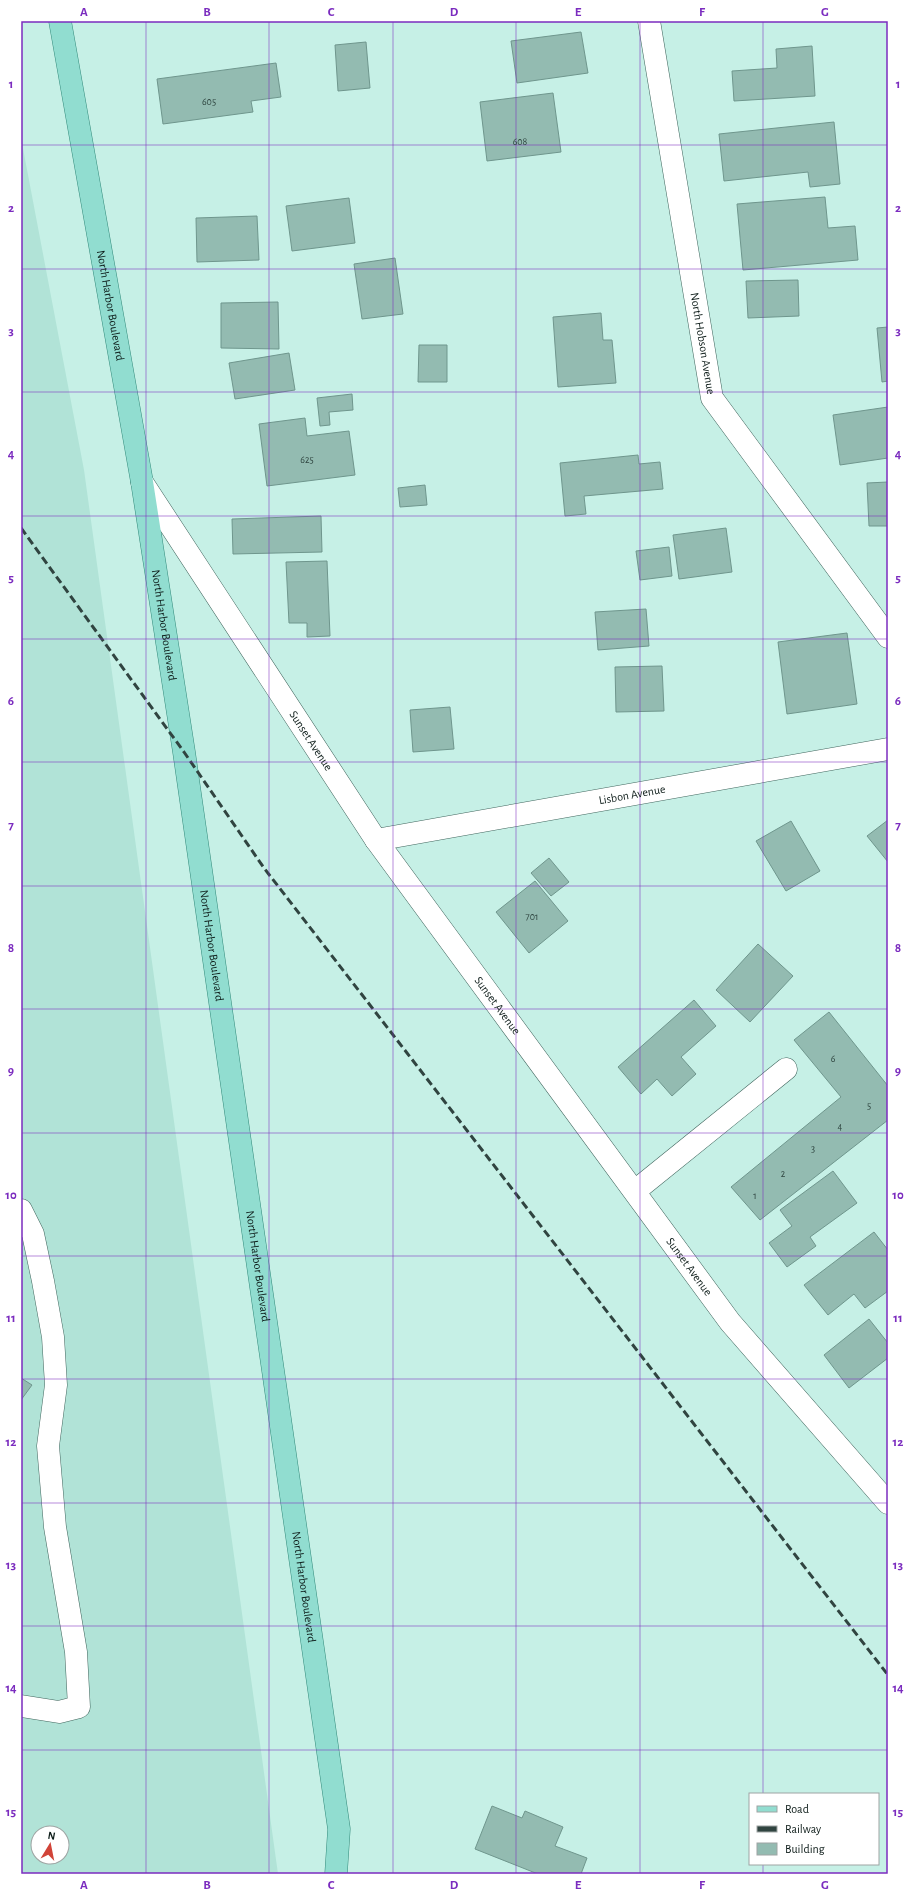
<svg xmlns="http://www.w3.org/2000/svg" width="909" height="1895" font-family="'Alegreya Sans',sans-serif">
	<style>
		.built { fill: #b1e3d7; fill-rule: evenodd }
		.building { fill: #93bbb1; stroke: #6f968d }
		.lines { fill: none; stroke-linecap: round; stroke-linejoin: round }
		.minor-casing { stroke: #41665e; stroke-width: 23 }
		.major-casing { stroke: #338a7b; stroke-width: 23 }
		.minor { stroke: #fff; stroke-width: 22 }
		.major { stroke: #91ddd0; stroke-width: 22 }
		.rail { stroke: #304440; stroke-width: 3; stroke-dasharray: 8 4; stroke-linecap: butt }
		.grid { fill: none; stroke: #7b2cbf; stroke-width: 1; stroke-opacity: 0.55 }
		.labels { text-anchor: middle; stroke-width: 3; stroke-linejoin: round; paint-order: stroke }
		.number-label { font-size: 10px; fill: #2e443f }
		.street-label { font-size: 12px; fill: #0d1c19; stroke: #fff }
		.neatline { fill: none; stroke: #7b2cbf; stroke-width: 1.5 }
		.grid-label { font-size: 13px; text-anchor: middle; font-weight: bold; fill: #7b2cbf }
	</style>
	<rect width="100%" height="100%" fill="#c6f0e6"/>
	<!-- built -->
	<path class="built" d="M 21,138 L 84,470 L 278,1874 L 31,1874 L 21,1872 ZM 38,1833 L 62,1833 L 62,1857 L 38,1857 Z"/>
	<!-- building -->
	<g class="building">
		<path d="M 581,32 L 588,73 L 517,83 L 511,41 Z"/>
		<path d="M 366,42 L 370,88 L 338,91 L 335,45 Z"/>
		<path d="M 812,46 L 815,96 L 734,101 L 732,71 L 777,68 L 776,49 Z"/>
		<path d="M 276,63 L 281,97 L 251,101 L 253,112 L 163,124 L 157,79 Z"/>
		<path d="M 553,93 L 561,152 L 487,161 L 480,102 Z"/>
		<path d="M 834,122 L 840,184 L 810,187 L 808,172 L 724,181 L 719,134 Z"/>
		<path d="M 825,197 L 828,228 L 855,226 L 858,260 L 743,270 L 737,204 Z"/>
		<path d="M 349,198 L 355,243 L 292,251 L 286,206 Z"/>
		<path d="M 257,216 L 259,260 L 197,262 L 196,218 Z"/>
		<path d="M 395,258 L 403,314 L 362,319 L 354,264 Z"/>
		<path d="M 798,280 L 799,316 L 748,318 L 746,281 Z"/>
		<path d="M 278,302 L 279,349 L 221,348 L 221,303 Z"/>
		<path d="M 601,313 L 603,340 L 612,340 L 616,383 L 558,387 L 553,317 Z"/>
		<path d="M 888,327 L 888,381 L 882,382 L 877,328 Z"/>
		<path d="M 419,345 L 447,345 L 447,382 L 418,382 Z"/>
		<path d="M 289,353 L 295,390 L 235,399 L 229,363 Z"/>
		<path d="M 352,394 L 353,410 L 329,412 L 330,425 L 320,426 L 317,398 Z"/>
		<path d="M 888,407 L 888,458 L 840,465 L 833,415 Z"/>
		<path d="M 305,418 L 307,436 L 349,431 L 355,475 L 267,486 L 259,424 Z"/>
		<path d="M 638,455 L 639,464 L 660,462 L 663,489 L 584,496 L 586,514 L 565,516 L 560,463 Z"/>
		<path d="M 888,482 L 888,526 L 869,526 L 867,483 Z"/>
		<path d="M 425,485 L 427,505 L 400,507 L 398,488 Z"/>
		<path d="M 321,516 L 322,552 L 233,554 L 232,519 Z"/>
		<path d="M 726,528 L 732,572 L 679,579 L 673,535 Z"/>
		<path d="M 669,547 L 672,576 L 640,580 L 636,551 Z"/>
		<path d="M 327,561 L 330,636 L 307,637 L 307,623 L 289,623 L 286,562 Z"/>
		<path d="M 646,609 L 649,646 L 598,650 L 595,612 Z"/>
		<path d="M 847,633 L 857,704 L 787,714 L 778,642 Z"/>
		<path d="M 662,666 L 664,711 L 616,712 L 615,667 Z"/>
		<path d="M 450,707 L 454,749 L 413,752 L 410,710 Z"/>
		<path d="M 888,820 L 888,862 L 867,836 Z"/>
		<path d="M 791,821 L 820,871 L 786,891 L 756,841 Z"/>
		<path d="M 549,858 L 569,882 L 551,896 L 531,873 Z"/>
		<path d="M 535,881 L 568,921 L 529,953 L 496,912 Z"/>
		<path d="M 758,944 L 793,976 L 750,1022 L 716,990 Z"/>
		<path d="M 694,1000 L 716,1026 L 681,1057 L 696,1074 L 672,1096 L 657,1079 L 641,1094 L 618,1067 Z"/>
		<path d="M 829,1012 L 888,1086 L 888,1120 L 760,1220 L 731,1187 L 841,1097 L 794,1040 Z"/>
		<path d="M 833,1171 L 857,1203 L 810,1237 L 816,1246 L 787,1267 L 769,1243 L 792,1226 L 780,1210 Z"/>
		<path d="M 874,1232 L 888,1250 L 888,1291 L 865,1308 L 854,1294 L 828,1315 L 804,1285 Z"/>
		<path d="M 869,1319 L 888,1343 L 888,1358 L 849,1388 L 824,1355 Z"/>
		<path d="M 21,1378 L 32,1385 L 21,1400 Z"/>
		<path d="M 492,1806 L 522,1818 L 525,1811 L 563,1827 L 555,1846 L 587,1858 L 581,1874 L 538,1874 L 475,1849 Z"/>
	</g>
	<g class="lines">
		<!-- minor casing -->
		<g class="minor-casing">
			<g id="minor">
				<path id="s1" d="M 649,21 L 712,398 L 888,637"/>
				<path id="s2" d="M 142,482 L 376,840 L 730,1322 L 888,1503"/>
				<path id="s3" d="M 376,840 L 888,749"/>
				<path d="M 635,1191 L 786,1069"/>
				<path d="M 21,1210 L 33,1234 L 43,1281 L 53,1337 L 56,1385 L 48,1446 L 55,1527 L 76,1652 L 79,1707 L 59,1712 L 21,1706"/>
			</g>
		</g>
		<!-- major casing -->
		<g class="major-casing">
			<g id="major">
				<path id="s4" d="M 60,21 L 142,482 L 184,752 L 339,1829 L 336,1874"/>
			</g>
		</g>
		<!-- minor -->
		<use href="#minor" class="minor"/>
		<!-- major -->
		<use href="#major" class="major"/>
		<!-- rail -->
		<path class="rail" d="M 21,528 L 184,752 L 264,868 L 888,1675"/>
	</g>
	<!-- grid -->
	<path class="grid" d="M 146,21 L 146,1874M 269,21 L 269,1874M 393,21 L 393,1874M 516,21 L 516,1874M 640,21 L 640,1874M 763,21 L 763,1794M 21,145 L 888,145M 21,269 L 888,269M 21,392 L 888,392M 21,516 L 888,516M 21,639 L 888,639M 21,762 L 888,762M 21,886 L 888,886M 21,1009 L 888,1009M 21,1133 L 888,1133M 21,1256 L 888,1256M 21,1379 L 888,1379M 21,1503 L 888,1503M 21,1626 L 888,1626M 21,1750 L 888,1750M 763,1864 L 763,1874"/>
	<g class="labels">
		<!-- number labels -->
		<g class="number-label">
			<text x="209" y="105">605</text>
			<text x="520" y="145">608</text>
			<text x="307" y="463">625</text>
			<text x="532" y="920">701</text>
			<text x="833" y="1062">6</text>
			<text x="869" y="1109">5</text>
			<text x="840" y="1130">4</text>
			<text x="813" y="1152">3</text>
			<text x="783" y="1177">2</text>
			<text x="755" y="1199">1</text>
		</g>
		<!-- street labels -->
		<g class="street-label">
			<text dy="4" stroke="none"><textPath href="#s4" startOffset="289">North Harbor Boulevard</textPath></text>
			<text dy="4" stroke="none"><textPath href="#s1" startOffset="327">North Hobson Avenue</textPath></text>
			<text dy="4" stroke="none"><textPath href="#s4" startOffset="613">North Harbor Boulevard</textPath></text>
			<text dy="4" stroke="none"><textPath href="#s2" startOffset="309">Sunset Avenue</textPath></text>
			<text dy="4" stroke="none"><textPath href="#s3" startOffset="260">Lisbon Avenue</textPath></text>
			<text dy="4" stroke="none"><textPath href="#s4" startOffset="937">North Harbor Boulevard</textPath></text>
			<text dy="4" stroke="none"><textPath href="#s2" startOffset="633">Sunset Avenue</textPath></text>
			<text dy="4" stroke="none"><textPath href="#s2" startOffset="957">Sunset Avenue</textPath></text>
			<text dy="4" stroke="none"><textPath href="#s4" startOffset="1261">North Harbor Boulevard</textPath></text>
			<text dy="4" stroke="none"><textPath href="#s4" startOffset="1585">North Harbor Boulevard</textPath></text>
		</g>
	</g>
	<!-- border -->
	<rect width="909" height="1895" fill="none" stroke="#ffffff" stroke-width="44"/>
	<!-- legend -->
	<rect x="749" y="1793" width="130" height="72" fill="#ffffff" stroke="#9ea4a3"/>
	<rect x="757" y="1806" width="20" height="6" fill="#91ddd0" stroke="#9ea4a3"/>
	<text x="785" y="1813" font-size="12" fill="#0d1c19">Road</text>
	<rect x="757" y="1826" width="20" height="6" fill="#304440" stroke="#9ea4a3"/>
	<text x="785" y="1833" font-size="12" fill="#0d1c19">Railway</text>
	<rect x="757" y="1843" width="20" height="12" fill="#93bbb1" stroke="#9ea4a3"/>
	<text x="785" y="1853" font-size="12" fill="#0d1c19">Building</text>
	<!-- north arrow -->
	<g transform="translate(50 1845) rotate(10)"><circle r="19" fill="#ffffff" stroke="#9ea4a3"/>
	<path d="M0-3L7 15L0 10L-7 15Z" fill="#d14438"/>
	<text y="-6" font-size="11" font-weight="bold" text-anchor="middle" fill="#0d1c19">N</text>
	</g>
	<rect x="22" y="22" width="865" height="1851" class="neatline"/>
	<g class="grid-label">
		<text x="84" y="16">A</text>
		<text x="207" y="16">B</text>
		<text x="331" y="16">C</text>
		<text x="454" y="16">D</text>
		<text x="578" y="16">E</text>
		<text x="702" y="16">F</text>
		<text x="825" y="16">G</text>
		<text x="11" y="88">1</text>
		<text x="898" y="88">1</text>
		<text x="11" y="212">2</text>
		<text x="898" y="212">2</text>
		<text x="11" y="335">3</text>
		<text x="898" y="335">3</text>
		<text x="11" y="458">4</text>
		<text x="898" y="458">4</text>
		<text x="11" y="582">5</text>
		<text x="898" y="582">5</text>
		<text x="11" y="705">6</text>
		<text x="898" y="705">6</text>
		<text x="11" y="829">7</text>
		<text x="898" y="829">7</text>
		<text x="11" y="952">8</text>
		<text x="898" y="952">8</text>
		<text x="11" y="1075">9</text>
		<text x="898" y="1075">9</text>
		<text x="11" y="1199">10</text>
		<text x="898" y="1199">10</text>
		<text x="11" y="1322">11</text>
		<text x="898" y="1322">11</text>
		<text x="11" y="1446">12</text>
		<text x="898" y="1446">12</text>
		<text x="11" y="1569">13</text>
		<text x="898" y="1569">13</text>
		<text x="11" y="1692">14</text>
		<text x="898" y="1692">14</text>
		<text x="11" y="1816">15</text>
		<text x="898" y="1816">15</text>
		<text x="84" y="1889">A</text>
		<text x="207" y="1889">B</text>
		<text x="331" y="1889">C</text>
		<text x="454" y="1889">D</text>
		<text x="578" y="1889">E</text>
		<text x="702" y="1889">F</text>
		<text x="825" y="1889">G</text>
	</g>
</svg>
